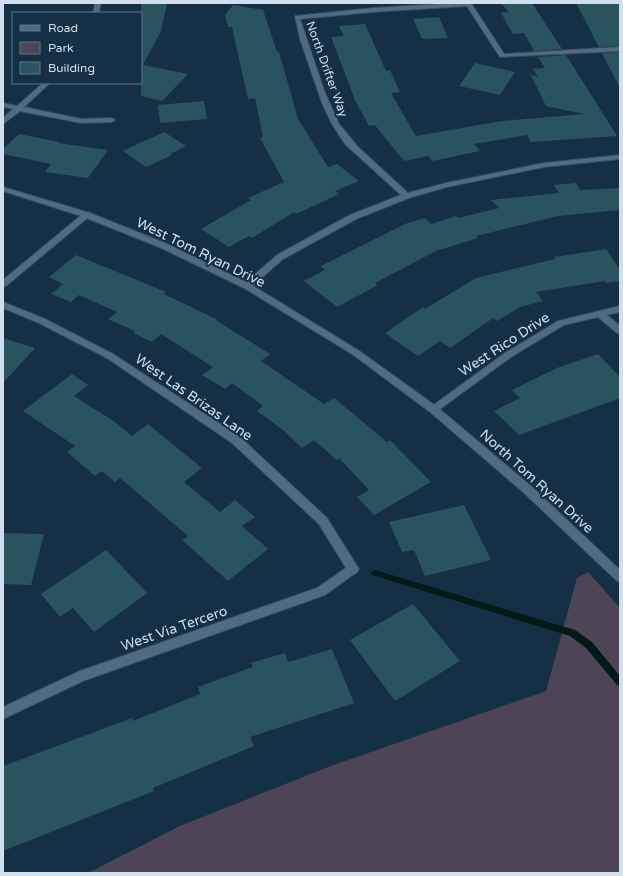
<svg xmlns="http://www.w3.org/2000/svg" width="623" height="876" font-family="'Varela Round',sans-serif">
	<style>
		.green { fill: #4d4556 }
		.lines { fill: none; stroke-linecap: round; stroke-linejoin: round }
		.stream { fill: #001a15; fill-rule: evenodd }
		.building { fill: #2a545d }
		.street-casing { stroke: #364b5c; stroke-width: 2 }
		.secondary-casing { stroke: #364b5c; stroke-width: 2 }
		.street { fill: #4f6b82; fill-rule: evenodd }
		.secondary { fill: #4f6b82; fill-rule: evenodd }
		.labels { text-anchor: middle; stroke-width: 4; stroke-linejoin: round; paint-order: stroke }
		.far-street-label { font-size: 12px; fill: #cfdfec; stroke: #153044 }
		.street-label { font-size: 14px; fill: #cfdfec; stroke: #153044 }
	</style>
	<rect width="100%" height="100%" fill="#153044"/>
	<!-- green -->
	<path class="green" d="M 588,572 L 620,608 L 620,873 L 88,873 L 180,826 L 331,766 L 546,691 L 577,578 Z"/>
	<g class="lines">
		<!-- stream -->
		<path class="stream" d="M 375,570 L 575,630 L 592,642 L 620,676 L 620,686 L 617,685 L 586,648 L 570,636 L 372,575 L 371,573 L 372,571 Z"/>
	</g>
	<!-- building -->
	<g class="building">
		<path d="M 141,3 L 167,3 L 161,31 L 143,65 L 188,74 L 162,101 L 141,96 Z"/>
		<path d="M 501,3 L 532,3 L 562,49 L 534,51 L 524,33 L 513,34 L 501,13 L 509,12 Z"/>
		<path d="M 576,3 L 620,3 L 620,46 L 599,47 Z"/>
		<path d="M 233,5 L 263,10 L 277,52 L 279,52 L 298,119 L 328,167 L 337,164 L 359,181 L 335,191 L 339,194 L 296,214 L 294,212 L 252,238 L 249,236 L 229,247 L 201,229 L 251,200 L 248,198 L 284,182 L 260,138 L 263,137 L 255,98 L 248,99 L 232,27 L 228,27 L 225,15 Z"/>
		<path d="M 439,17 L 448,38 L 422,39 L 413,19 Z"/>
		<path d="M 365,24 L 386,71 L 390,70 L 400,92 L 391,93 L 416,136 L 502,121 L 584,114 L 546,106 L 531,75 L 538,77 L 533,69 L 545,68 L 538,57 L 566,55 L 617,136 L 531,142 L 527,135 L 474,144 L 480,151 L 433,161 L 428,156 L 404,161 L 375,125 L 369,126 L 355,100 L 331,37 L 344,36 L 339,26 Z"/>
		<path d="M 620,52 L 620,88 L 602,53 Z"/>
		<path d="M 475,63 L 498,68 L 515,72 L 500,95 L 459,86 Z"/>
		<path d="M 204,101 L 207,119 L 160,123 L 158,105 Z"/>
		<path d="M 164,132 L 186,146 L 170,154 L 172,155 L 146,167 L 123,151 Z"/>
		<path d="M 19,134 L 59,142 L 58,143 L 108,150 L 88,178 L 45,172 L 51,164 L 3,154 L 3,149 Z"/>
		<path d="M 576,183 L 580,190 L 620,188 L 620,210 L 558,216 L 476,236 L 478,238 L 436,251 L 375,283 L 378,285 L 337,307 L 304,281 L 325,270 L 321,266 L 405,224 L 425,218 L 431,224 L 456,216 L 458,218 L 499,208 L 491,200 L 559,193 L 554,185 Z"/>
		<path d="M 606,249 L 620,270 L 620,281 L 606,283 L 605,281 L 536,292 L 543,301 L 520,307 L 497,321 L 493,318 L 450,348 L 440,341 L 418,356 L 385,333 L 423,307 L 425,309 L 476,278 L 555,259 L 554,257 Z"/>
		<path d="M 76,255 L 166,292 L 164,294 L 218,320 L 217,321 L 270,354 L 261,361 L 324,404 L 334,398 L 387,442 L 390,440 L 431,482 L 374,515 L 357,497 L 369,490 L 339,458 L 337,460 L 314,440 L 302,448 L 283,430 L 257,411 L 263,406 L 232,383 L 225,389 L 202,375 L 213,367 L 161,334 L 152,342 L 133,333 L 135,331 L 108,319 L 117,312 L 79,295 L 71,302 L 51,294 L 63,284 L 49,277 Z"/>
		<path d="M 3,338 L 35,348 L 3,383 Z"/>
		<path d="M 598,354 L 620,377 L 620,398 L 519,435 L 494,411 L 520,398 L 512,390 L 557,368 Z"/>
		<path d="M 72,374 L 88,385 L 74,396 L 112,420 L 132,436 L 148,424 L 202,468 L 184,482 L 220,512 L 235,500 L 255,517 L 242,526 L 268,549 L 228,581 L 182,540 L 188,536 L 120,478 L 115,482 L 102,471 L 95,476 L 67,452 L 75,446 L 23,411 Z"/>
		<path d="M 464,505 L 491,560 L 425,576 L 414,550 L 402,552 L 389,522 Z"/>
		<path d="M 3,533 L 44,534 L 31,585 L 3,584 Z"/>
		<path d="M 106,550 L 147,593 L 94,632 L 73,608 L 60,617 L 41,594 Z"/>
		<path d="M 413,604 L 460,661 L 395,701 L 350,640 Z"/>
		<path d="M 332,649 L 354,703 L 250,737 L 254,746 L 153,788 L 154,791 L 3,851 L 3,766 L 132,718 L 133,721 L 200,694 L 198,687 L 253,667 L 251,663 L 285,653 L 288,662 Z"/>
	</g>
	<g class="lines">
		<!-- street casing -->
		<g class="street-casing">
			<g id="street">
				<path d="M 95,3 L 101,3 L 99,13 L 93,13 Z"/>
				<path d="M 456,3 L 471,3 L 504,54 L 620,47 L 620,51 L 500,57 L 467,6 L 373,12 L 300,19 L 325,93 L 339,124 L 358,147 L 408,193 L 446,183 L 544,163 L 620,155 L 620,159 L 544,167 L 447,187 L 409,198 L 356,219 L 283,259 L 250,288 L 244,288 L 243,286 L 244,284 L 277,255 L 350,215 L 401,195 L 345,144 L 332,124 L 322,103 L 300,39 L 295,16 L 373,8 Z"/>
				<path d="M 43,83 L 50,83 L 24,107 L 81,119 L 111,118 L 115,120 L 111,122 L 81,123 L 20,111 L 3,124 L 3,118 L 13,109 L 3,107 L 3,103 L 17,106 Z"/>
				<path d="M 84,213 L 87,213 L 91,215 L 6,286 L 3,287 L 3,280 Z"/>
				<path d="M 3,302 L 45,319 L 113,354 L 240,437 L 327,518 L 357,566 L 359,569 L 357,572 L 325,595 L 83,681 L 3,719 L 3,707 L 80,671 L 317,588 L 346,568 L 319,524 L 232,443 L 107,358 L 39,323 L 3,308 Z"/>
				<path d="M 620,306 L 620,312 L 607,315 L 620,326 L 620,334 L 617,333 L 598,317 L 564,325 L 511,357 L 436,412 L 433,413 L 428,409 L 505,353 L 558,321 Z"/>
			</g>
		</g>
		<!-- secondary casing -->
		<g class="secondary-casing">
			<path id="secondary" d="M 3,187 L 90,213 L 165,243 L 250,284 L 358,350 L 436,406 L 531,486 L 620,570 L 620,582 L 616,580 L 523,492 L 430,412 L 352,354 L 244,288 L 159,247 L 84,217 L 3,191 Z"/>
		</g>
		<!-- street -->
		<use href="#street" class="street"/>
		<!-- secondary -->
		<use href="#secondary" class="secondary"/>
	</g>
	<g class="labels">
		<!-- far-street labels -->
		<g class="far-street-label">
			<text transform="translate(327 69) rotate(70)" y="4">North Drifter Way</text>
		</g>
		<!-- street labels -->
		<g class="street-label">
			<text transform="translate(201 252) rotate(26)" y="5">West Tom Ryan Drive</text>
			<text transform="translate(504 344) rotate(-33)" y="5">West Rico Drive</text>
			<text transform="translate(194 397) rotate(35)" y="5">West Las Brizas Lane</text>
			<text transform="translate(537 481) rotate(42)" y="5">North Tom Ryan Drive</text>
			<text transform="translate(174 628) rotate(-19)" y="5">West Via Tercero</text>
		</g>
	</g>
	<!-- border -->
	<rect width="623" height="876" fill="none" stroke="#cfdfec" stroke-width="8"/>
	<!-- legend -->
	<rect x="12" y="12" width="130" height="72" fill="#153044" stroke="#5f7687"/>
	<rect x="20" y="25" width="20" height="6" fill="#4f6b82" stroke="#5f7687"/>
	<text x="48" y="32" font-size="12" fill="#cfdfec">Road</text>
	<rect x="20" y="42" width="20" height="12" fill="#4d4556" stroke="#5f7687"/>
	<text x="48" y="52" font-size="12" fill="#cfdfec">Park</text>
	<rect x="20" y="62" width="20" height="12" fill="#2a545d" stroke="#5f7687"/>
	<text x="48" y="72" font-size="12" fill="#cfdfec">Building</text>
</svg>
